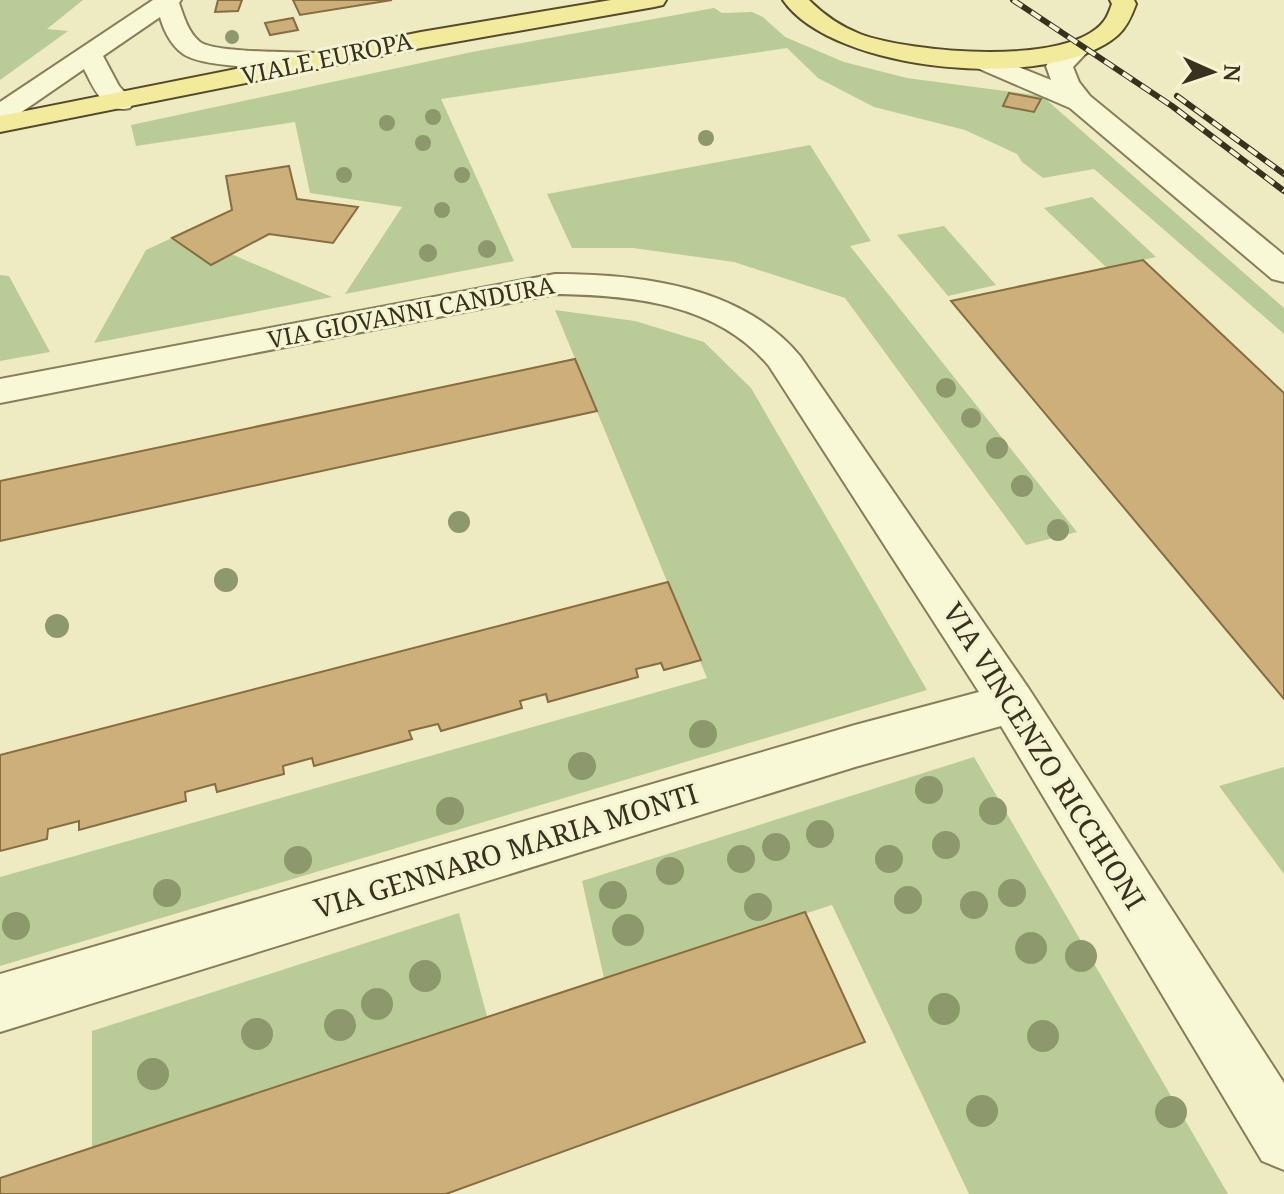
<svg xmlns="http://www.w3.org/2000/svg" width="1284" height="1194" font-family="'Noto Serif',serif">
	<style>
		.green { fill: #b9cc97 }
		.building { fill: #ccaf79; stroke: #876d40; stroke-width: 2 }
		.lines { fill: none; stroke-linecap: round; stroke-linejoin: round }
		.minor-casing { stroke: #887d5a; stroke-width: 4 }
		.major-casing { stroke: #554a2e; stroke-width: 4 }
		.minor { fill: #f8f7d6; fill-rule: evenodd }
		.major { fill: #f1eb9b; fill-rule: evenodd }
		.rail-casing { stroke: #38311e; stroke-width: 6 }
		.rail { stroke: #f5f4d2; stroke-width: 4; stroke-dasharray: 11; stroke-linecap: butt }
		.tree { fill: #8d986c }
		.labels { text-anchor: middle; stroke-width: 6; stroke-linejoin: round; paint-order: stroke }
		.far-street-label { font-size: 24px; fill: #38311e; stroke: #f5f4d2 }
		.street-label { font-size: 28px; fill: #38311e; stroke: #f5f4d2 }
	</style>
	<rect width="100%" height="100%" fill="#eeebc3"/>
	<!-- green -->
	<g class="green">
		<path d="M 0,0 L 83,0 L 47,29 L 68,31 L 0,80 Z"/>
		<path d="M 714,8 L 722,13 L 752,12 L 763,17 L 785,37 L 844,62 L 907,78 L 1042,96 L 1284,308 L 1284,334 L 1094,169 L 1043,178 L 1022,162 L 1017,154 L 965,130 L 874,107 L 818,78 L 787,48 L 441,99 L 514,261 L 345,294 L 402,207 L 310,193 L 295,122 L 136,146 L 131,125 L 472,52 Z"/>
		<path d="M 810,145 L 871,241 L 850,246 L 1077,532 L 1026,545 L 845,298 L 734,262 L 633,248 L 572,248 L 547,194 Z"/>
		<path d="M 1092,197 L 1156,257 L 1107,268 L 1044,208 Z"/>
		<path d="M 944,226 L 996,285 L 948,296 L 897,235 Z"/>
		<path d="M 172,238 L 211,265 L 231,254 L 332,297 L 94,343 L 146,250 Z"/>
		<path d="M 0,275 L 9,276 L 50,352 L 0,361 Z"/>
		<path d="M 555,310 L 635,321 L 704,342 L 751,388 L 927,690 L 0,966 L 0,877 L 707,678 Z"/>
		<path d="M 974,757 L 1228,1194 L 969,1194 L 832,905 L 604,978 L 582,881 Z"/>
		<path d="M 1284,767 L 1284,874 L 1219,786 Z"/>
		<path d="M 459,913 L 487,1016 L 92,1147 L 92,1031 Z"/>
	</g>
	<!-- building -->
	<g class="building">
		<path d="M 218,0 L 242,0 L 238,11 L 215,12 Z"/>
		<path d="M 293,0 L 392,0 L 300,15 Z"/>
		<path d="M 293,18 L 298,30 L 270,35 L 265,23 Z"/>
		<path d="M 1009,93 L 1041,99 L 1034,112 L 1003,106 Z"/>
		<path d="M 289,166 L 297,199 L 358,207 L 333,243 L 269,234 L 211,265 L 172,238 L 232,210 L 226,176 Z"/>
		<path d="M 1143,260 L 1284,393 L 1284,699 L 951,301 Z"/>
		<path d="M 575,359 L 597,411 L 0,541 L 0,481 Z"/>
		<path d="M 668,582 L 701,660 L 664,670 L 661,663 L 636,669 L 638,677 L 548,702 L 546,694 L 520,701 L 522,708 L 441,731 L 438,724 L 409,731 L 412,739 L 314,766 L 312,758 L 283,766 L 284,774 L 217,792 L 215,784 L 185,792 L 186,801 L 79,830 L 79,821 L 48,829 L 47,839 L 0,851 L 0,755 Z"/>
		<path d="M 805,912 L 865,1042 L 446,1194 L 0,1194 L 0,1178 Z"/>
	</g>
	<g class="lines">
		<!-- minor casing -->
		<g class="minor-casing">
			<g id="minor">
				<path d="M 153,0 L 181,0 L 179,3 C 184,17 188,32 200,42 C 215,53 298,52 321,53 L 330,55 L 334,61 L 330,67 L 321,69 C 289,68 216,69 189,57 C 174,51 164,32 160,17 L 103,56 L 119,86 L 134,102 L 130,108 C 104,114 94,89 84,69 L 10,120 L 0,122 L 0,102 Z"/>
				<path d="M 1079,39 L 1088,42 L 1092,47 L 1073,67 L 1079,82 L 1090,96 L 1284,255 L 1284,282 L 1272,279 L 1070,108 L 975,67 L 971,61 L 975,55 L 984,53 L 1051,80 L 1046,66 C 1054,55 1066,43 1079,39 Z"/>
				<path d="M 555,274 C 640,274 742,286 800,356 L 1029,689 L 1284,1083 L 1284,1170 L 1262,1161 L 1001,726 L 855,767 L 0,1032 L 0,974 L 855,725 L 979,692 L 769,366 C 717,303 631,295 555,294 L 0,403 L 0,379 Z"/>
			</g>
		</g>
		<!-- major casing -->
		<g class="major-casing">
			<g id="major">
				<path d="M 611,0 L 666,0 L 663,5 L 654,7 L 421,48 L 0,132 L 0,116 L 421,32 Z"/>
				<path d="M 783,0 L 809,0 C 824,15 840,26 860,34 C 908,52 1069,68 1104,21 C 1108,16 1110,9 1112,4 L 1110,0 L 1134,0 L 1136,4 C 1132,15 1127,27 1118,35 C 1052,93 833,73 783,0 Z"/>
			</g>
		</g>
		<!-- minor -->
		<use href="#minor" class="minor"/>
		<!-- major -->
		<use href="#major" class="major"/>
		<!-- rail casing -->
		<g class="rail-casing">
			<g id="rail">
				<path d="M 1013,0 L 1172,106 L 1284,191"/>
				<path d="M 1177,96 L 1284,174"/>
			</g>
		</g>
		<!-- rail -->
		<use href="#rail" class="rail"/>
	</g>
	<!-- trees -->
	<g class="tree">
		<circle cx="232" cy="37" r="7"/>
		<circle cx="433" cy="117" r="8"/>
		<circle cx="387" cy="123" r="8"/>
		<circle cx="706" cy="138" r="8"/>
		<circle cx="423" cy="143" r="8"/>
		<circle cx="344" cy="175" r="8"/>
		<circle cx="462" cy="175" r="8"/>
		<circle cx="442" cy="210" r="8"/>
		<circle cx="487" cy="249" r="9"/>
		<circle cx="428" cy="253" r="9"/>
		<circle cx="946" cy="388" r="10"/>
		<circle cx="971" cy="418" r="10"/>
		<circle cx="997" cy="448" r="11"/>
		<circle cx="1022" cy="486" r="11"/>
		<circle cx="459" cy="522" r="11"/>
		<circle cx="1058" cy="530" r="11"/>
		<circle cx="226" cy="580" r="12"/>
		<circle cx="57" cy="626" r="12"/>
		<circle cx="703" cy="734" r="14"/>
		<circle cx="582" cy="766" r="14"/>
		<circle cx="929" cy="790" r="14"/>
		<circle cx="450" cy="811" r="14"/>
		<circle cx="993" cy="811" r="14"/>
		<circle cx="820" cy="834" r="14"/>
		<circle cx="946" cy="845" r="14"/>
		<circle cx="776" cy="847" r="14"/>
		<circle cx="741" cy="859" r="14"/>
		<circle cx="889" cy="859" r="14"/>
		<circle cx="298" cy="860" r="14"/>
		<circle cx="670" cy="871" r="14"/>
		<circle cx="167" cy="893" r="14"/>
		<circle cx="1012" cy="893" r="14"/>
		<circle cx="613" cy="895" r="14"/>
		<circle cx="908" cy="900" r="14"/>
		<circle cx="974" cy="905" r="14"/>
		<circle cx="758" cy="907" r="14"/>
		<circle cx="16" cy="926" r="14"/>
		<circle cx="628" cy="930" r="16"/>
		<circle cx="1031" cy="948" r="16"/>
		<circle cx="1081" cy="956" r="16"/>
		<circle cx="425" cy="976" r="16"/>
		<circle cx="377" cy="1004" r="16"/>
		<circle cx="944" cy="1009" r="16"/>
		<circle cx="340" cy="1025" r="16"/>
		<circle cx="257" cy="1034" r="16"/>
		<circle cx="1043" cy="1036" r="16"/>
		<circle cx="153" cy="1074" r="16"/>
		<circle cx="982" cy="1111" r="16"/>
		<circle cx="1171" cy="1112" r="16"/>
	</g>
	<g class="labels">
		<!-- far-street labels -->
		<g class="far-street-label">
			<text transform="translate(327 59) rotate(-12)" y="8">VIALE EUROPA</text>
			<text transform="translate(411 313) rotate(-11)" y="8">VIA GIOVANNI CANDURA</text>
		</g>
		<!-- street labels -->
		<g class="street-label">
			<text transform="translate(1044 756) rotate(58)" y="10">VIA VINCENZO RICCHIONI</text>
			<text transform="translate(506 851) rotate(-17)" y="10">VIA GENNARO MARIA MONTI</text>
		</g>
	</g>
	<!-- north arrow -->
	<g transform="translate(1212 72) rotate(93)" stroke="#f5f4d2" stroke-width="6" paint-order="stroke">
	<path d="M0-6L14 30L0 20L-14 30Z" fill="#38311e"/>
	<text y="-12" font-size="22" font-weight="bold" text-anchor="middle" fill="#38311e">N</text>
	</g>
</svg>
